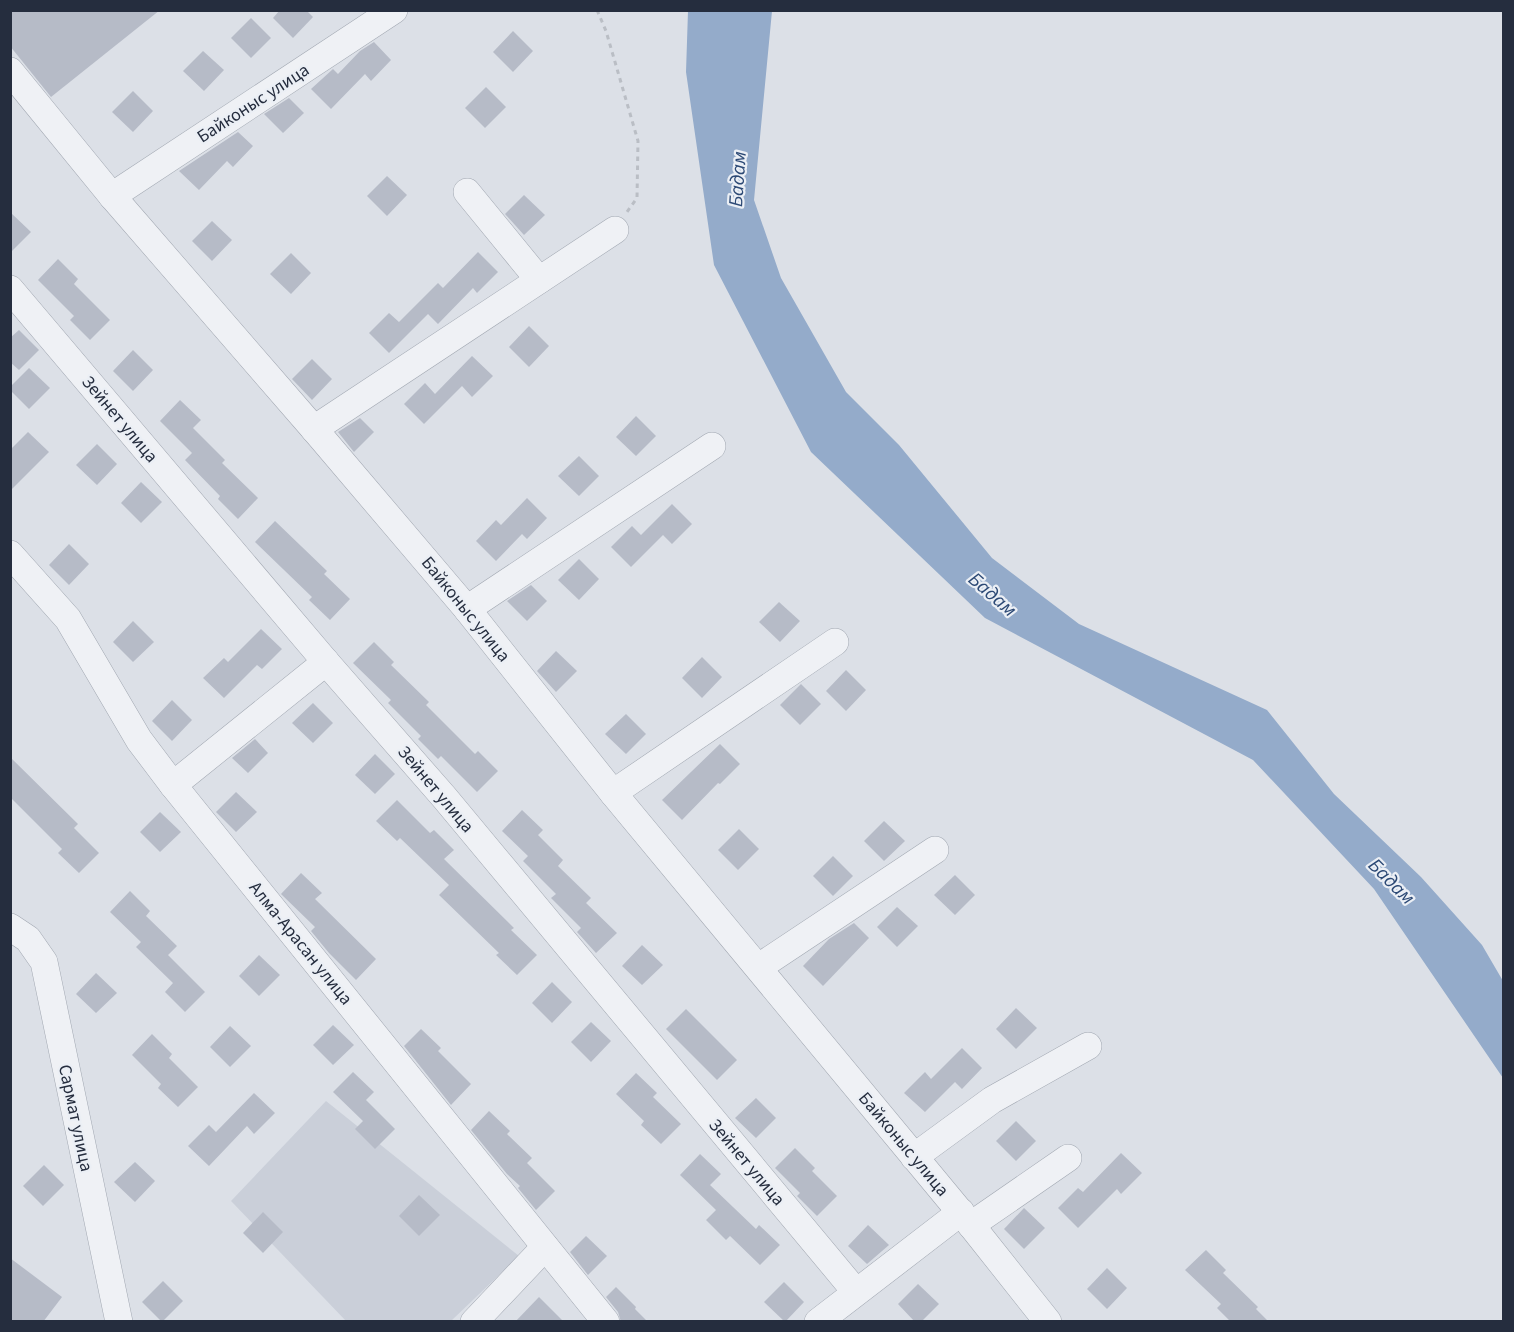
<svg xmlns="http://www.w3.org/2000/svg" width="1514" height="1332" font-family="'Source Sans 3',sans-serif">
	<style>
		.built { fill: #cacfd9 }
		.water { fill: #94abca }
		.building { fill: #b6bbc7 }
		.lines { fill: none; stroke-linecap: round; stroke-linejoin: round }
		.minor-casing { stroke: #a1a7b1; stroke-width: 28 }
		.path { stroke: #babec5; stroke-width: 3; stroke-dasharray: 4.5 4.5; stroke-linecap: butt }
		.minor { stroke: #eff1f5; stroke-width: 27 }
		.labels { text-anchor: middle; stroke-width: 4.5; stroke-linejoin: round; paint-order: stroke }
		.street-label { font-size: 18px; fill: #252d3e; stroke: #ebeff5 }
		.water-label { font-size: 20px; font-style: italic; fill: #2c4975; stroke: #ebeff5 }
	</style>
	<rect width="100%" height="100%" fill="#dce0e7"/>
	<!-- built -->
	<path class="built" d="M 326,1101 L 519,1256 L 451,1321 L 346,1321 L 231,1201 Z"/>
	<!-- water -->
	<path class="water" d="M 688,11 L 772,11 L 754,200 L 781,278 L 846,392 L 899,445 L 992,558 L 1079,624 L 1267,710 L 1334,794 L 1421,877 L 1482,945 L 1503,981 L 1503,1078 L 1374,889 L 1253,760 L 985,618 L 811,452 L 714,265 L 686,72 Z"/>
	<!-- building -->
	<g class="building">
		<path d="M 10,10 L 160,10 L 51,97 L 10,46 Z"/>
		<path d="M 280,10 L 306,10 L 313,17 L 293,38 L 273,18 Z"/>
		<path d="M 251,18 L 271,38 L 251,58 L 231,38 Z"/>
		<path d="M 513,31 L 533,51 L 513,72 L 493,52 Z"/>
		<path d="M 374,42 L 391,60 L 371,81 L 365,74 L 331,109 L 311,89 L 333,69 L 338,74 L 360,51 Z"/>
		<path d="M 203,51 L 224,70 L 204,91 L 183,71 Z"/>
		<path d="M 486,87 L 506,107 L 485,128 L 465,108 Z"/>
		<path d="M 133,91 L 153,111 L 133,132 L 112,112 Z"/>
		<path d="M 289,98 L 304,113 L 283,133 L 264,114 Z"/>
		<path d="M 238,132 L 253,146 L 233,167 L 227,161 L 199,190 L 179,171 Z"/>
		<path d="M 387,176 L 407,195 L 387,216 L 367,196 Z"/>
		<path d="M 524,195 L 545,215 L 524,235 L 505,214 Z"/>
		<path d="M 10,212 L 31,232 L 10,253 Z"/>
		<path d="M 212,221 L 232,240 L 212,261 L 192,241 Z"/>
		<path d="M 478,252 L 498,272 L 477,293 L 473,288 L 438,324 L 428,314 L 389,353 L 369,333 L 389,313 L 399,322 L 438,283 L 443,288 Z"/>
		<path d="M 291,253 L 311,273 L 291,294 L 270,274 Z"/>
		<path d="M 58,259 L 78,279 L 74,284 L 110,320 L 90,340 L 70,320 L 74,316 L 38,280 Z"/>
		<path d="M 529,326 L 549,346 L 529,367 L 509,347 Z"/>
		<path d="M 19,330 L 39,350 L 19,370 L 10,362 L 10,338 Z"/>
		<path d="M 133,350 L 153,370 L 133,391 L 113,371 Z"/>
		<path d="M 472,356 L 493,376 L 472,397 L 462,386 L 424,424 L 404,404 L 425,383 L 435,394 Z"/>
		<path d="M 312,359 L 332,379 L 312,400 L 292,379 Z"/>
		<path d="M 29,368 L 50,388 L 29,409 L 10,390 L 10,387 Z"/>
		<path d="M 180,400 L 201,420 L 193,428 L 225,460 L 222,463 L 258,498 L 238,519 L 218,499 L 220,496 L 185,460 L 192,453 L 160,421 Z"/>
		<path d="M 636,416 L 656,436 L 636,456 L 616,437 Z"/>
		<path d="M 360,418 L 374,432 L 354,452 L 338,432 Z"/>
		<path d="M 28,432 L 49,452 L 10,491 L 10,450 Z"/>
		<path d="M 97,444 L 117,464 L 97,485 L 76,465 Z"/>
		<path d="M 579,456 L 599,476 L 579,496 L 558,476 Z"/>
		<path d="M 141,482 L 162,502 L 141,523 L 121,503 Z"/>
		<path d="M 527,498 L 547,518 L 527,539 L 522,534 L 496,561 L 476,541 L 496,520 L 501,525 Z"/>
		<path d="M 672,504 L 692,524 L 672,544 L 663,535 L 631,567 L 611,547 L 632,526 L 641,535 Z"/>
		<path d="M 275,521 L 327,571 L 324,574 L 350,599 L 330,620 L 309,600 L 312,597 L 255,542 Z"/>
		<path d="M 69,544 L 89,564 L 69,585 L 49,565 Z"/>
		<path d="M 579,559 L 599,579 L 579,600 L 558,580 Z"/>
		<path d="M 531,585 L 547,601 L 527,621 L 507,601 Z"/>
		<path d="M 779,602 L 800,621 L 780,642 L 759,622 Z"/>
		<path d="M 133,621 L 154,642 L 133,662 L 113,642 Z"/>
		<path d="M 261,629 L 282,649 L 262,669 L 257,665 L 224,698 L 203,678 L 224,658 L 228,662 Z"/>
		<path d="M 374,642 L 394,662 L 391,665 L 429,702 L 426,705 L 475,754 L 478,751 L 498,771 L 477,792 L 441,756 L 438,759 L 418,739 L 421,736 L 388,703 L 391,700 L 353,663 Z"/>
		<path d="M 556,651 L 577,671 L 556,692 L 537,671 Z"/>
		<path d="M 702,657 L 722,677 L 702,698 L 682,678 Z"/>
		<path d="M 846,670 L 866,690 L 846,711 L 826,691 Z"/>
		<path d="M 801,684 L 821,704 L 800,725 L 780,705 Z"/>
		<path d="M 172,700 L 192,720 L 172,741 L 152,721 Z"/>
		<path d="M 313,703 L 333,723 L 313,743 L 292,723 Z"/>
		<path d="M 626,714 L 646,734 L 626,754 L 605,734 Z"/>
		<path d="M 255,739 L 268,753 L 248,773 L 232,758 Z"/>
		<path d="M 720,744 L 740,764 L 720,784 L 718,783 L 682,820 L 662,800 Z"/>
		<path d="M 375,754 L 395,774 L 375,794 L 355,775 Z"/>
		<path d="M 10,757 L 78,824 L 74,828 L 99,853 L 79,873 L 58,853 L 62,849 L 10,797 Z"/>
		<path d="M 236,792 L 257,812 L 236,832 L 216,812 Z"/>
		<path d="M 397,800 L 430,833 L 434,830 L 454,850 L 444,859 L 514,928 L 511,930 L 537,955 L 517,975 L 496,955 L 499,953 L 439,895 L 449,885 L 400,838 L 397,841 L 376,821 Z"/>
		<path d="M 522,810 L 543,830 L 538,835 L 563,860 L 558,866 L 591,898 L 586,903 L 617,933 L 596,953 L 577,932 L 581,928 L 551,898 L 556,894 L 523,861 L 528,856 L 502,831 Z"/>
		<path d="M 160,812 L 181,832 L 160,852 L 140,832 Z"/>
		<path d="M 884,821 L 905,841 L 884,861 L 864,841 Z"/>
		<path d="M 739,829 L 759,849 L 738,870 L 718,850 Z"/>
		<path d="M 833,856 L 853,876 L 833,896 L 813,876 Z"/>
		<path d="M 301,873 L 322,893 L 315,899 L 376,959 L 356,980 L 329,953 L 311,931 L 315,927 L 281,894 Z"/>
		<path d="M 955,875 L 975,895 L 955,915 L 934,895 Z"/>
		<path d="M 130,891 L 150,911 L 146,916 L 177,946 L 168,955 L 205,992 L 185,1012 L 165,992 L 173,983 L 136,947 L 141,942 L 110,912 Z"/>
		<path d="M 897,907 L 918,926 L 897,947 L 877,927 Z"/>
		<path d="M 854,923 L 869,938 L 823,986 L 803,966 L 829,939 Z"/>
		<path d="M 642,945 L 663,965 L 642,985 L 622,966 Z"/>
		<path d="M 259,955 L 280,975 L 259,996 L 239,976 Z"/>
		<path d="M 96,973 L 117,993 L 96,1013 L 76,994 Z"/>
		<path d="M 552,982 L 572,1002 L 552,1023 L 532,1003 Z"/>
		<path d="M 1016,1008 L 1037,1028 L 1016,1049 L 996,1029 Z"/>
		<path d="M 686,1009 L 737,1060 L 717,1080 L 666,1029 Z"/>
		<path d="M 591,1022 L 611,1041 L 591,1062 L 571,1042 Z"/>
		<path d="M 333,1025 L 354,1045 L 333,1065 L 313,1045 Z"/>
		<path d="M 230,1026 L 251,1046 L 230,1067 L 210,1047 Z"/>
		<path d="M 421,1029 L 441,1048 L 438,1051 L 471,1084 L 451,1105 L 404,1046 Z"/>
		<path d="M 152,1034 L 172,1054 L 169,1058 L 198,1087 L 178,1107 L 158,1088 L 161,1084 L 132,1055 Z"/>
		<path d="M 962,1048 L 982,1068 L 962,1089 L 955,1082 L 925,1112 L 904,1093 L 925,1072 L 931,1079 Z"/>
		<path d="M 353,1072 L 374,1092 L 366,1100 L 395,1129 L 375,1149 L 355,1129 L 363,1121 L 333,1092 Z"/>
		<path d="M 636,1073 L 657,1093 L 653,1097 L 681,1124 L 661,1144 L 641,1125 L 644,1121 L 616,1094 Z"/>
		<path d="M 254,1093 L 275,1113 L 254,1134 L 247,1126 L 209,1166 L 188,1146 L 209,1125 L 216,1132 Z"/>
		<path d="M 756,1098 L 776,1118 L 756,1138 L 735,1118 Z"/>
		<path d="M 489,1111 L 510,1131 L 507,1134 L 532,1158 L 527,1163 L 555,1191 L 536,1210 L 518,1188 L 520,1186 L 507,1174 L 471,1130 Z"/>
		<path d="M 1016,1121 L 1036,1141 L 1016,1161 L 996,1141 Z"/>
		<path d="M 795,1148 L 815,1168 L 812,1171 L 837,1196 L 817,1216 L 797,1196 L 800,1193 L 775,1168 Z"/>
		<path d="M 1121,1153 L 1142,1173 L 1121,1194 L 1117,1189 L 1078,1228 L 1058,1208 L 1078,1188 L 1083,1192 Z"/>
		<path d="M 700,1154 L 721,1174 L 710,1185 L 756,1229 L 759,1225 L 780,1245 L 760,1265 L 730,1236 L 726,1240 L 706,1220 L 716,1210 L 680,1175 Z"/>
		<path d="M 135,1162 L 155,1181 L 135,1202 L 114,1182 Z"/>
		<path d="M 44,1165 L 64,1185 L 43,1206 L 23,1186 Z"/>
		<path d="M 419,1195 L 440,1215 L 419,1236 L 399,1216 Z"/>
		<path d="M 1024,1208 L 1045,1228 L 1024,1249 L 1004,1229 Z"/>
		<path d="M 263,1212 L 283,1232 L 263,1253 L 243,1233 Z"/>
		<path d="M 868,1225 L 889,1245 L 867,1264 L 848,1246 Z"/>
		<path d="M 586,1236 L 607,1256 L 588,1275 L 570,1252 Z"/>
		<path d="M 1206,1250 L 1226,1270 L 1223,1273 L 1258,1307 L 1256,1309 L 1269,1322 L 1231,1322 L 1217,1308 L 1221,1304 L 1185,1270 Z"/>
		<path d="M 10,1258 L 62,1297 L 43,1322 L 10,1322 Z"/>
		<path d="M 1107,1268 L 1127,1288 L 1107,1309 L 1087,1289 Z"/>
		<path d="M 163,1281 L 183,1301 L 162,1322 L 142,1302 Z"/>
		<path d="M 784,1282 L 804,1302 L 785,1322 L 764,1302 Z"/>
		<path d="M 918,1284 L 939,1304 L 921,1322 L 915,1322 L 898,1304 Z"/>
		<path d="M 616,1287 L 636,1307 L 635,1309 L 648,1322 L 621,1322 L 618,1312 L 606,1297 Z"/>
		<path d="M 539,1297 L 564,1322 L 515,1322 Z"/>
	</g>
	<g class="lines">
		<!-- minor casing -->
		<g class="minor-casing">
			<g id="minor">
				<path d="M 10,71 L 112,196 L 314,429 L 467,609 L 613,793 L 971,1225 L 1048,1322"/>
				<path d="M 467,192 L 539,280"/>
				<path d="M 112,196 L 394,10"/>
				<path d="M 10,289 L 326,662 L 444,797 L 856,1292"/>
				<path d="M 314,429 L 615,230"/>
				<path d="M 10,554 L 68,619 L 139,740 L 173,785 L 606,1322"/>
				<path d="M 467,609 L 712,446"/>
				<path d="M 173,785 L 326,662"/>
				<path d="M 613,793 L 835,642"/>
				<path d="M 10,927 L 28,939 L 44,962 L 119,1322"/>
				<path d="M 759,967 L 935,850"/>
				<path d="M 914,1157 L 992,1100 L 1088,1046"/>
				<path d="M 971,1225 L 1068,1158"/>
				<path d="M 474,1322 L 545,1247"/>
				<path d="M 818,1322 L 961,1212"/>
			</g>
		</g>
		<!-- path -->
		<path class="path" d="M 597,10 L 606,31 L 638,141 L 637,198 L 627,212"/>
		<!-- minor -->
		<use href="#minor" class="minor"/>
	</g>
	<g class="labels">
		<!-- street labels -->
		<g class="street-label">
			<text transform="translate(253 103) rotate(-33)" y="6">Байконыс улица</text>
			<text transform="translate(120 419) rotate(50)" y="6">Зейнет улица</text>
			<text transform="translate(466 609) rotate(51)" y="6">Байконыс улица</text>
			<text transform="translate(436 789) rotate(50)" y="6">Зейнет улица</text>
			<text transform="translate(301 943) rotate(51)" y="6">Алма-Арасан улица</text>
			<text transform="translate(76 1118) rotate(78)" y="6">Сармат улица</text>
			<text transform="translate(904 1144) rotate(50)" y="6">Байконыс улица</text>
			<text transform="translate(747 1162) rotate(50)" y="6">Зейнет улица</text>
		</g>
		<!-- water labels -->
		<g class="water-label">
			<text transform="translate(737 179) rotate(-86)" y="7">Бадам</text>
			<text transform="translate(993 594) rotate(41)" y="7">Бадам</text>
			<text transform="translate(1392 881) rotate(45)" y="7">Бадам</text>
		</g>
	</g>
	<!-- border -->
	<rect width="1514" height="1332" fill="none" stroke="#252d3e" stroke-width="24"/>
</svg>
